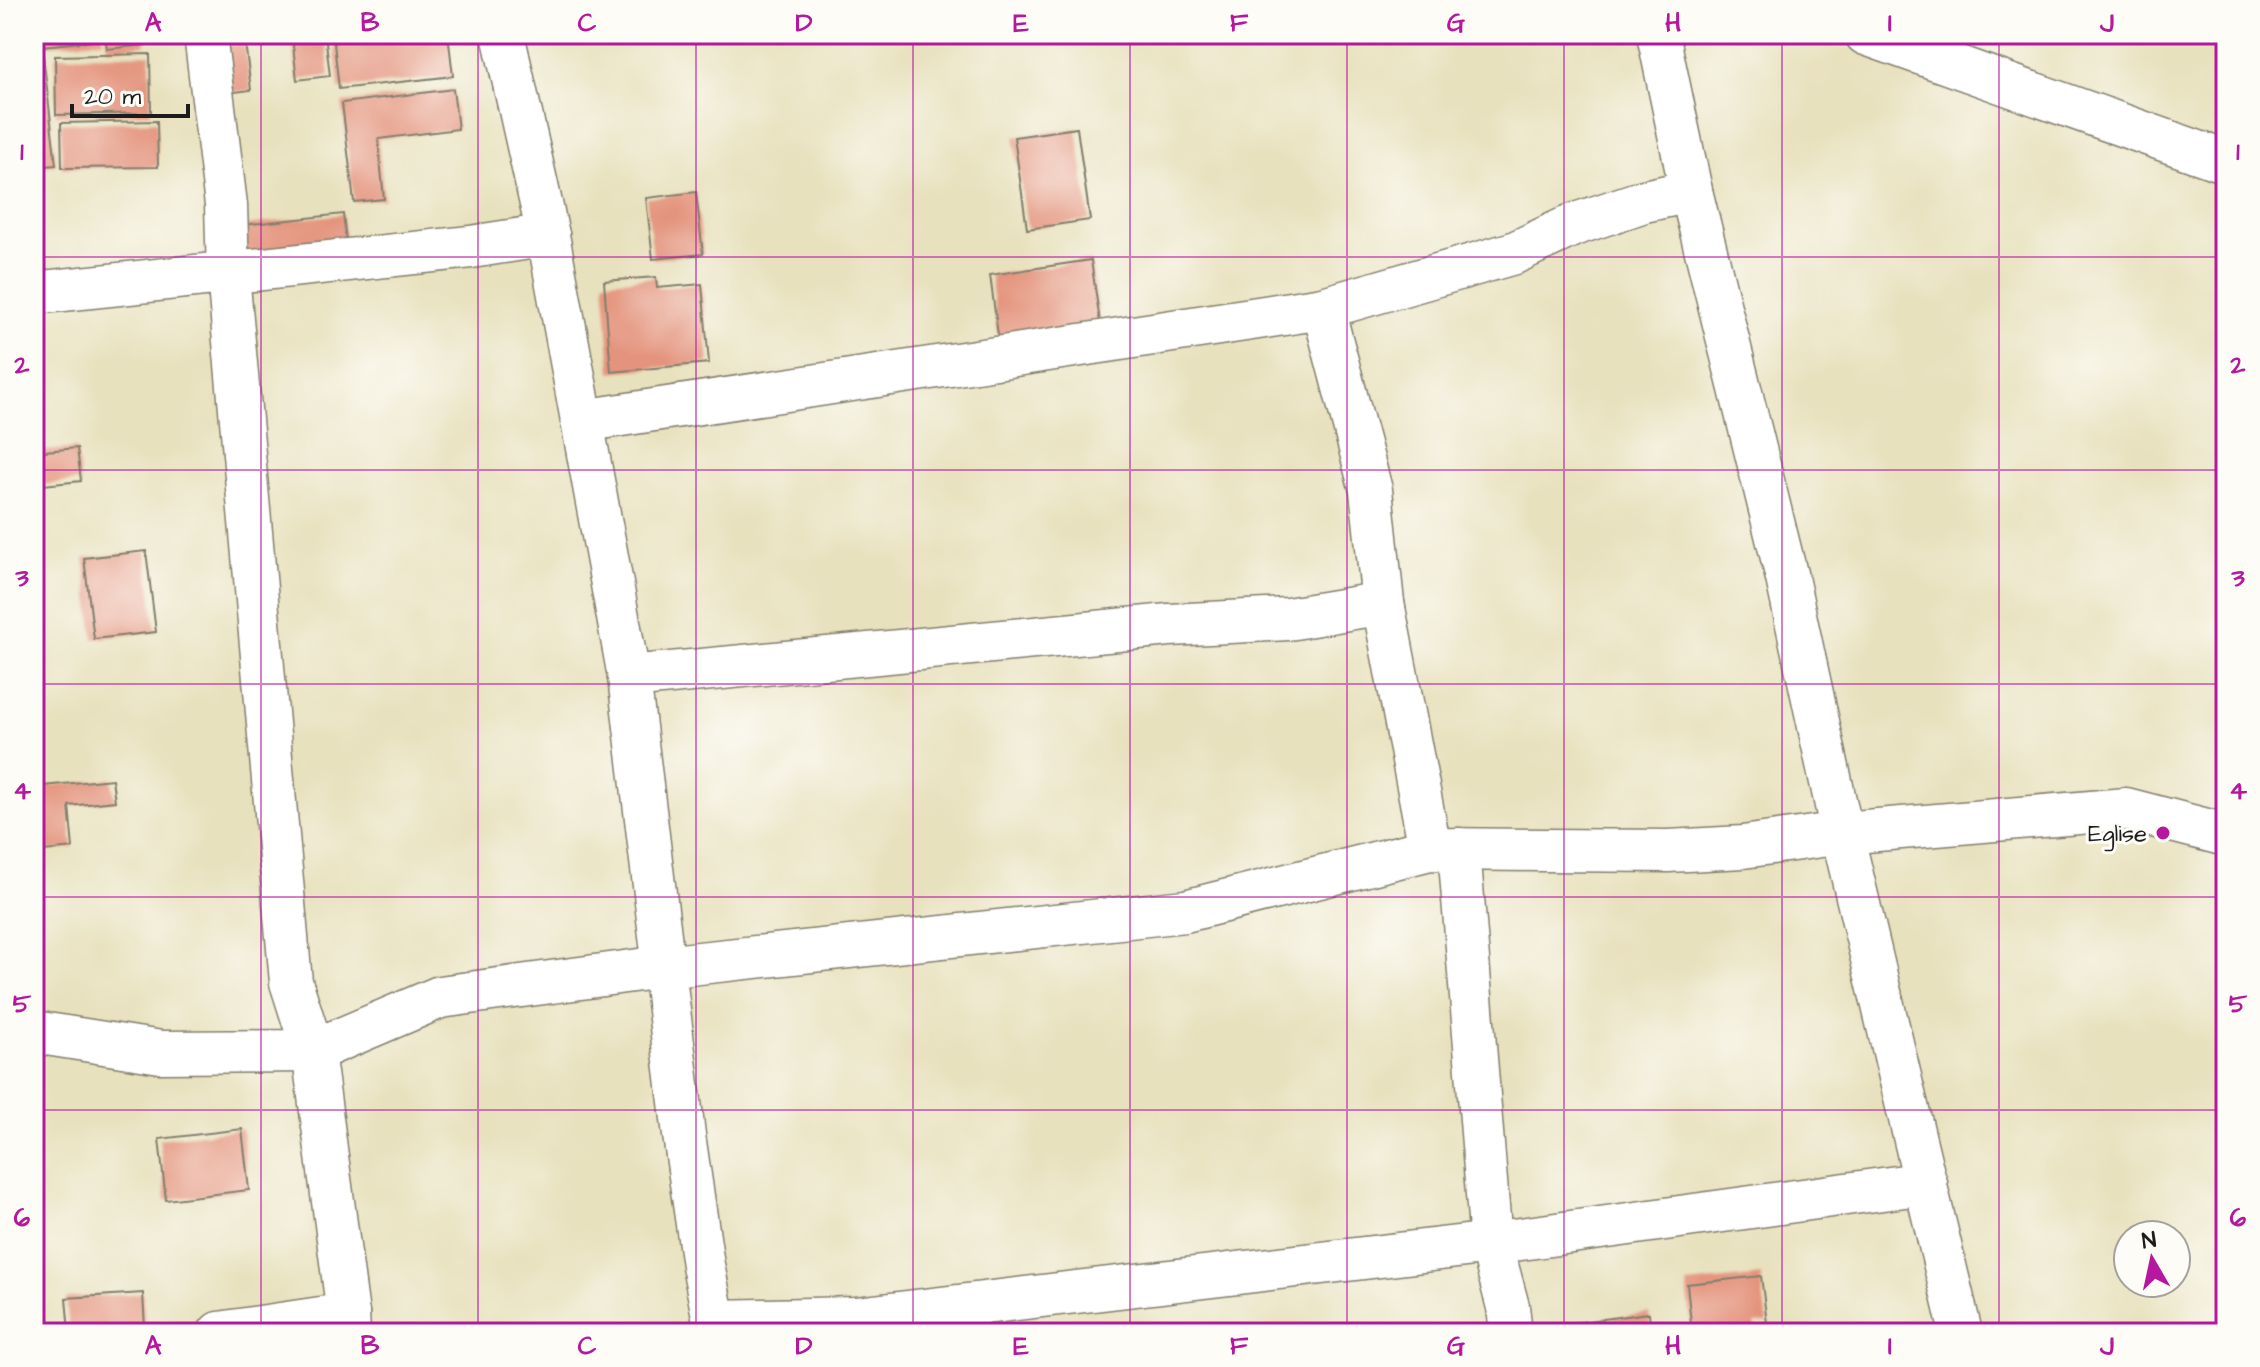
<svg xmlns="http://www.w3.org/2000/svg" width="2260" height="1367" font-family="'Architects Daughter',sans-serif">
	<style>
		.building { fill: #e4947e }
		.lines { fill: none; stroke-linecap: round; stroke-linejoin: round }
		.minor-casing { stroke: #827e6d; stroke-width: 45 }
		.minor { stroke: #fff; stroke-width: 42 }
		.grid { fill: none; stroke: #b5179e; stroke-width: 2; stroke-opacity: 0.55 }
		.poi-dot { fill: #b5179e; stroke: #fdfcf7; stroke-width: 3 }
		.labels { text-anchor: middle; stroke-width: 6; stroke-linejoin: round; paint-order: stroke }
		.poi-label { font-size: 24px; fill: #1c1c1c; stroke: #fdfcf7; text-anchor: end }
		.neatline { fill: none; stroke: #b5179e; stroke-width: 3 }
		.grid-label { font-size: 26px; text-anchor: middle; font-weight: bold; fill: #b5179e }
	</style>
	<rect width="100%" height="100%" fill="#fdfcf7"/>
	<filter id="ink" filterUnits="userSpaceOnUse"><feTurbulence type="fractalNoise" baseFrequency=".0125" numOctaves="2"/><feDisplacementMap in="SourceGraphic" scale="16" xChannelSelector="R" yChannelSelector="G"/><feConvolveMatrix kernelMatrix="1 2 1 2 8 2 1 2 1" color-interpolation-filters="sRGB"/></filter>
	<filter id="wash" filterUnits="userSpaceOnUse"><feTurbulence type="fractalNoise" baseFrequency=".006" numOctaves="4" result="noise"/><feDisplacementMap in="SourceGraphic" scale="32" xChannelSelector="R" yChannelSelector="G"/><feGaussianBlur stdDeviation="1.8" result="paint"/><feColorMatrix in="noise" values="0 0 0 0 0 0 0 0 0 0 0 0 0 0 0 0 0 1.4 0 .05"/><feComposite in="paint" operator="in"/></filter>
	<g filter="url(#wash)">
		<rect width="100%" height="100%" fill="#e8e1be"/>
		<g id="blocks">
			<!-- building -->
			<g class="building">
				<path d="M 34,34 L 102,34 L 103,40 L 42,46 L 56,165 L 34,167 Z"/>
				<path d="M 105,34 L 144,34 L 145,45 L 107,49 Z"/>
				<path d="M 213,34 L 325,34 L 330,76 L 297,80 L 292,37 L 245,42 L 251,90 L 220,94 Z"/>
				<path d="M 333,34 L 448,34 L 453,76 L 339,89 Z"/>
				<path d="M 150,54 L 151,113 L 56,115 L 55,56 Z"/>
				<path d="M 453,89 L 458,129 L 378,139 L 384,199 L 354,202 L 342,103 Z"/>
				<path d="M 157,121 L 158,167 L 62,168 L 61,123 Z"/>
				<path d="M 1077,128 L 1090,220 L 1027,229 L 1014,137 Z"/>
				<path d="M 696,192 L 703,254 L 653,259 L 646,198 Z"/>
				<path d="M 343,214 L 347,250 L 238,262 L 234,226 Z"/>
				<path d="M 1091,260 L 1101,329 L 999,343 L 990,275 Z"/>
				<path d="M 656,277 L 657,288 L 702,284 L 709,363 L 611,372 L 604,281 Z"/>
				<path d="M 77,448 L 81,481 L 34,486 L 34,452 Z"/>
				<path d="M 146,551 L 156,632 L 94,639 L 84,558 Z"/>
				<path d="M 112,779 L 115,801 L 69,806 L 73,848 L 34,852 L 34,787 Z"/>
				<path d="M 242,1129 L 249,1190 L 166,1200 L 159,1139 Z"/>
				<path d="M 1761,1276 L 1767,1323 L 1755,1324 L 1756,1333 L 1692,1333 L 1687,1284 Z"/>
				<path d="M 143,1293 L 145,1328 L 69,1332 L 66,1298 Z"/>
				<path d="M 1649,1313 L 1651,1333 L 1529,1333 L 1528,1329 Z"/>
			</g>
		</g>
	</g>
	<g filter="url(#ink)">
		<use href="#blocks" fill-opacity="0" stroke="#827e6d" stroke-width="2"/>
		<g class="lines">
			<!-- minor casing -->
			<g class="minor-casing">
				<g id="minor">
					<path d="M 205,34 L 226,205 L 228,274 L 291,982 L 313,1051 L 348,1314 L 349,1333"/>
					<path d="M 503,34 L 548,235 L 629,677 L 684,1135 L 703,1265 L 714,1321 L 856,1318 L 1491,1243 L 1926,1183"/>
					<path d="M 1658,34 L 1691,191 L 1787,578 L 1842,833 L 1961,1333"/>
					<path d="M 1866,34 L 2226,162"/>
					<path d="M 34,293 L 471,247 L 548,235"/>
					<path d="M 1323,308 L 1514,253 L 1573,225 L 1644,201 L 1691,191"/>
					<path d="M 582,421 L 1323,308 L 1371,490 L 1383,603 L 1430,849"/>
					<path d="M 629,677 L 1169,625 L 1288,619 L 1383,603"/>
					<path d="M 1459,849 L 1491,1243 L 1508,1307 L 1511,1333"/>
					<path d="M 34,1032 L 161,1052 L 313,1051 L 440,997 L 662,967 L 1185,911 L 1430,849 L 1668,851 L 1743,847 L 1842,833 L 2126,809 L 2226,835"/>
					<path d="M 219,1333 L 348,1314"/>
				</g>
			</g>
			<!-- minor -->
			<use href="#minor" class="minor"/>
		</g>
	</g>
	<!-- grid -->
	<path class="grid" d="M 261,34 L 261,1333M 478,34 L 478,1333M 696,34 L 696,1333M 913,34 L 913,1333M 1130,34 L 1130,1333M 1347,34 L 1347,1333M 1564,34 L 1564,1333M 1782,34 L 1782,1333M 1999,34 L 1999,1333M 34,257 L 2226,257M 34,470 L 2226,470M 34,684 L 2226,684M 34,897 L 2226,897M 34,1110 L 2226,1110"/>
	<!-- markers -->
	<circle class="poi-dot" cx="2163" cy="833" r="8"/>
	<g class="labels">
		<!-- poi labels -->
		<g class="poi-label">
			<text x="2147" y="841">Eglise</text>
		</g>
	</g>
	<!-- margin -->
	<rect width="2260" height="1367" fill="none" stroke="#fdfcf7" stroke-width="88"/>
	<!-- north arrow -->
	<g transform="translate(2152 1259) rotate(351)"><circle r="38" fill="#fdfcf7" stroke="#a3a29f" stroke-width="2"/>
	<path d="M0-6L14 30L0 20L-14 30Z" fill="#b5179e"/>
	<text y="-12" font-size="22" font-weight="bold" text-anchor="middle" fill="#1c1c1c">N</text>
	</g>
	<!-- scale -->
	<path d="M72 104v12h116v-12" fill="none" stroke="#1c1c1c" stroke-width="4"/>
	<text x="84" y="104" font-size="24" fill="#1c1c1c" stroke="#fdfcf7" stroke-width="6" paint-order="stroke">20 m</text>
	<rect x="44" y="44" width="2172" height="1279" class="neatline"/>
	<g class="grid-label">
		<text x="153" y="31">A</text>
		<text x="370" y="31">B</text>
		<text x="587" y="31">C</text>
		<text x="804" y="31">D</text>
		<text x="1021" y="31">E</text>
		<text x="1239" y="31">F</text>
		<text x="1456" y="31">G</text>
		<text x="1673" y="31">H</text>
		<text x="1890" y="31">I</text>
		<text x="2107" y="31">J</text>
		<text x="22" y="160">1</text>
		<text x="2238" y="160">1</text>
		<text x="22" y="373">2</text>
		<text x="2238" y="373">2</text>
		<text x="22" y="586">3</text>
		<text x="2238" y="586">3</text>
		<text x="22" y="799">4</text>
		<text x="2238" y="799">4</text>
		<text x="22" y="1012">5</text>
		<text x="2238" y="1012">5</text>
		<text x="22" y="1226">6</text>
		<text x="2238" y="1226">6</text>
		<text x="153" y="1354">A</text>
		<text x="370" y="1354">B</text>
		<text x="587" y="1354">C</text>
		<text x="804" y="1354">D</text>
		<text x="1021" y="1354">E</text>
		<text x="1239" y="1354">F</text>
		<text x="1456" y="1354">G</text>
		<text x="1673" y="1354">H</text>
		<text x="1890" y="1354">I</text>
		<text x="2107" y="1354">J</text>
	</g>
</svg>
